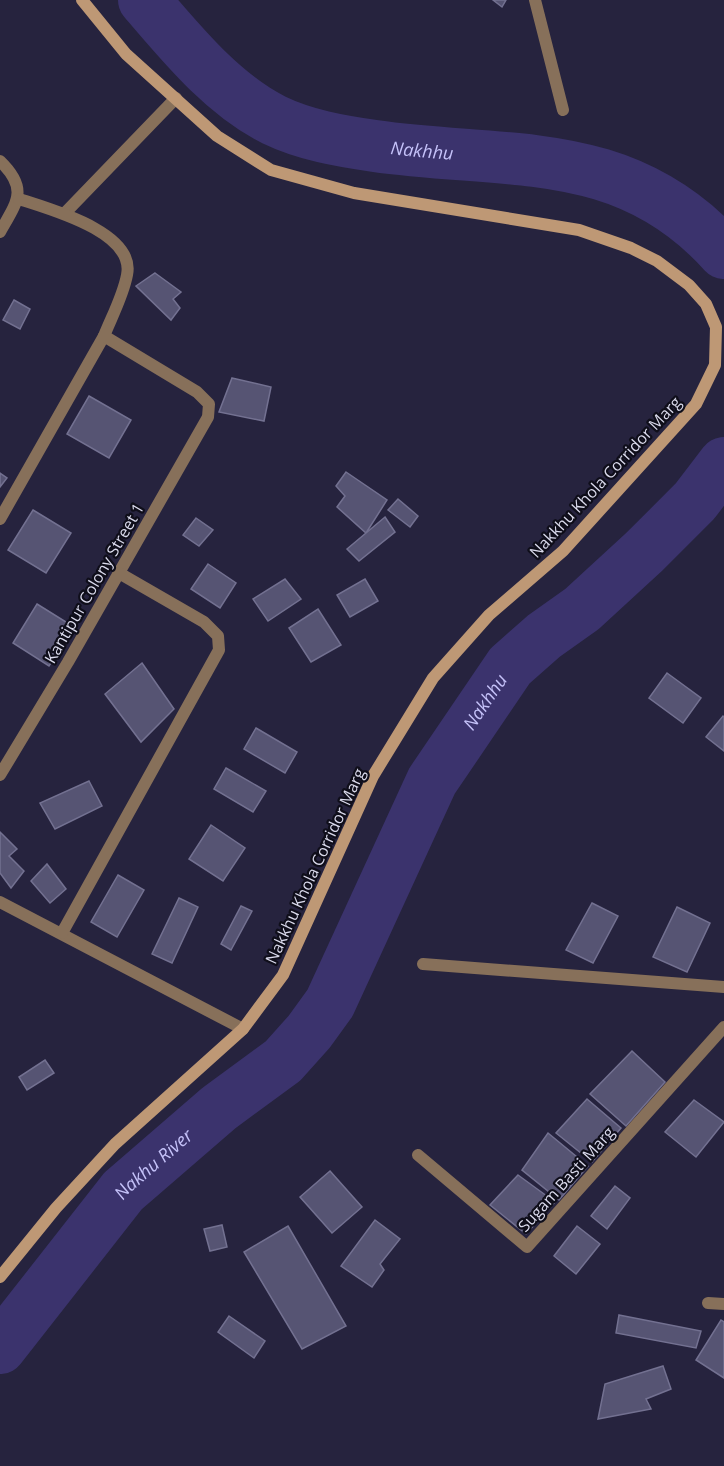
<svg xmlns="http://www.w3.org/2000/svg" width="724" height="1466" font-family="'Open Sans',sans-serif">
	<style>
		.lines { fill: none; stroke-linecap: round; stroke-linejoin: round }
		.river { stroke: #3b336d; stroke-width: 52 }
		.building { fill: #565473; stroke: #737191; stroke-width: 1.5 }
		.street { stroke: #87705a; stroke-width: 12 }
		.secondary { stroke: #be9875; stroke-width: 12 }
		.labels { text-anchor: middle; stroke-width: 4.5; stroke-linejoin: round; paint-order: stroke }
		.street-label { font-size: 16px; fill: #dadaec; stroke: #0f0e1a }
		.water-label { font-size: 18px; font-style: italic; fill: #c5c2f9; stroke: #0f0e1a }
	</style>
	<rect width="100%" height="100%" fill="#26233e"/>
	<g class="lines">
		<!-- river -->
		<g class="river">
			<path id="s1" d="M 144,0 C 181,43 222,94 274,120 C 305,135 340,141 375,146 C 507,165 624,142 724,253"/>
			<path id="s2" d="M 0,1348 L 123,1191 L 219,1108 L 283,1061 L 309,1032 L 330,1003 L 432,781 L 510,666 L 544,636 L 582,609 L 644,552 L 695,501 L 724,463"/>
		</g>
	</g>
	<!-- building -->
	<g class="building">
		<path d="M 493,0 L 506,0 L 502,7 Z"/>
		<path d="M 155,273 L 181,292 L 173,299 L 180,308 L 171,320 L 136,286 Z"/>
		<path d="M 14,300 L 30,309 L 20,329 L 3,320 Z"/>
		<path d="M 232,378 L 271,387 L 264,421 L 219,412 Z"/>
		<path d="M 89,396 L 131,420 L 109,458 L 67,434 Z"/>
		<path d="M 346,472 L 387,500 L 366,533 L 337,507 L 345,496 L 336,486 Z"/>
		<path d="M 0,473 L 7,478 L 0,487 Z"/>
		<path d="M 398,499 L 418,516 L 410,527 L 388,510 Z"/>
		<path d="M 33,510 L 71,533 L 46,573 L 8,550 Z"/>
		<path d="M 385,517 L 395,532 L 359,561 L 347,549 Z"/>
		<path d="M 196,518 L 213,530 L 199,546 L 183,535 Z"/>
		<path d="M 208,564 L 236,583 L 220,608 L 191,589 Z"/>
		<path d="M 285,579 L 301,599 L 268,621 L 253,599 Z"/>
		<path d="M 365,579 L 378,601 L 350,617 L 337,595 Z"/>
		<path d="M 37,604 L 74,627 L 49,666 L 13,643 Z"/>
		<path d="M 318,609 L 341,645 L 311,662 L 289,628 Z"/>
		<path d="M 142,663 L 174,709 L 141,742 L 105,694 Z"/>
		<path d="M 667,673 L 701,698 L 683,723 L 649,698 Z"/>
		<path d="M 723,716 L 724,717 L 724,751 L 706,737 Z"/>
		<path d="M 256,728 L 297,752 L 285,773 L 244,749 Z"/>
		<path d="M 226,768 L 266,791 L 253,812 L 214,789 Z"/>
		<path d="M 89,781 L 102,806 L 55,829 L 40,803 Z"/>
		<path d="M 211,825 L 245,848 L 223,881 L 189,859 Z"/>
		<path d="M 0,832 L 17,849 L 9,856 L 24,871 L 11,888 L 0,873 Z"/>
		<path d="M 47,864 L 66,889 L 50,903 L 31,881 Z"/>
		<path d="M 118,875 L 144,890 L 117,937 L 91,922 Z"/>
		<path d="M 179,898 L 198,907 L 172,963 L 152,954 Z"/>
		<path d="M 592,903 L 618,916 L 593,963 L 566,950 Z"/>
		<path d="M 241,906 L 252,911 L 231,950 L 221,944 Z"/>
		<path d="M 677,907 L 710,923 L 687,972 L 653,957 Z"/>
		<path d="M 632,1051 L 665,1082 L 626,1126 L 590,1094 Z"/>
		<path d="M 45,1060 L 54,1073 L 27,1090 L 19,1077 Z"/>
		<path d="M 587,1099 L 621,1128 L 592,1162 L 556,1133 Z"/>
		<path d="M 694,1100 L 724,1122 L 696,1157 L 665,1132 Z"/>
		<path d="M 548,1133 L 588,1166 L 559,1200 L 522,1170 Z"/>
		<path d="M 330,1171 L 362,1207 L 332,1233 L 300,1197 Z"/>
		<path d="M 518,1175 L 555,1202 L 526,1234 L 490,1205 Z"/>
		<path d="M 615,1186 L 630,1198 L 607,1229 L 591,1216 Z"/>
		<path d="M 375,1220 L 400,1239 L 380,1264 L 384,1270 L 372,1287 L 341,1266 Z"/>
		<path d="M 222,1225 L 227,1247 L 210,1251 L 204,1229 Z"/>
		<path d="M 288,1226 L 346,1326 L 302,1349 L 244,1252 Z"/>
		<path d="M 577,1226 L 600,1244 L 576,1274 L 554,1256 Z"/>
		<path d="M 619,1315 L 701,1331 L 696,1348 L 616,1333 Z"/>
		<path d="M 229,1316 L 265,1341 L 254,1358 L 218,1332 Z"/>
		<path d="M 721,1320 L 724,1322 L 724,1378 L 696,1360 Z"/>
		<path d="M 663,1366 L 671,1389 L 646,1399 L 651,1409 L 598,1419 L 605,1384 Z"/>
	</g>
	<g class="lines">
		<!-- street -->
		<g class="street">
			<path d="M 535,0 L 563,110"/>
			<path d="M 0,161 C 29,189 17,202 0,232"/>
			<path d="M 65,213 L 176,98"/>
			<path d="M 0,519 L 104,336"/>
			<path d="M 0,775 L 68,662 L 208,417 L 209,404 L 197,392 L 104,336 C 112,316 123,296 127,275 C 136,232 49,209 19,199"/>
			<path d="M 0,902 L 243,1029"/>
			<path d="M 62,933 L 219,650 L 218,636 L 204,622 L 119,573"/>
			<path d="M 423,964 L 724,987"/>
			<path d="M 418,1155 L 527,1247 L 724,1027"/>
			<path d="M 708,1303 L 724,1304"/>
		</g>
		<!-- secondary -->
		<path class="secondary" d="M 0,1277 L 56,1208 L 115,1144 L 243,1029 L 283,975 L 373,776 L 433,678 L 489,615 L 563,551 L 696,404 L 715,365 L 716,327 L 706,304 L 689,285 L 657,261 L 631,248 L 579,230 L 354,193 L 271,170 L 217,136 L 126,54 L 82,0"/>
	</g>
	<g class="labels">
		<!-- street labels -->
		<g class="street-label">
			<text transform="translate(605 477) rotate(-47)" y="6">Nakkhu Khola Corridor Marg</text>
			<text transform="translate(94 583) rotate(-60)" y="6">Kantipur Colony Street 1</text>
			<text transform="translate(315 866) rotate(-65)" y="6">Nakkhu Khola Corridor Marg</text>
			<text transform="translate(566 1179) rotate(-48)" y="6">Sugam Basti Marg</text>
		</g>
		<!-- water labels -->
		<g class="water-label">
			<text dy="6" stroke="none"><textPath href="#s1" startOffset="330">Nakhhu</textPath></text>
			<text dy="6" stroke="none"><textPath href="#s2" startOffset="820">Nakhhu</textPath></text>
			<text dy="6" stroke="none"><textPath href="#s2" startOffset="240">Nakhu River</textPath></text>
		</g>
	</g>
</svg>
